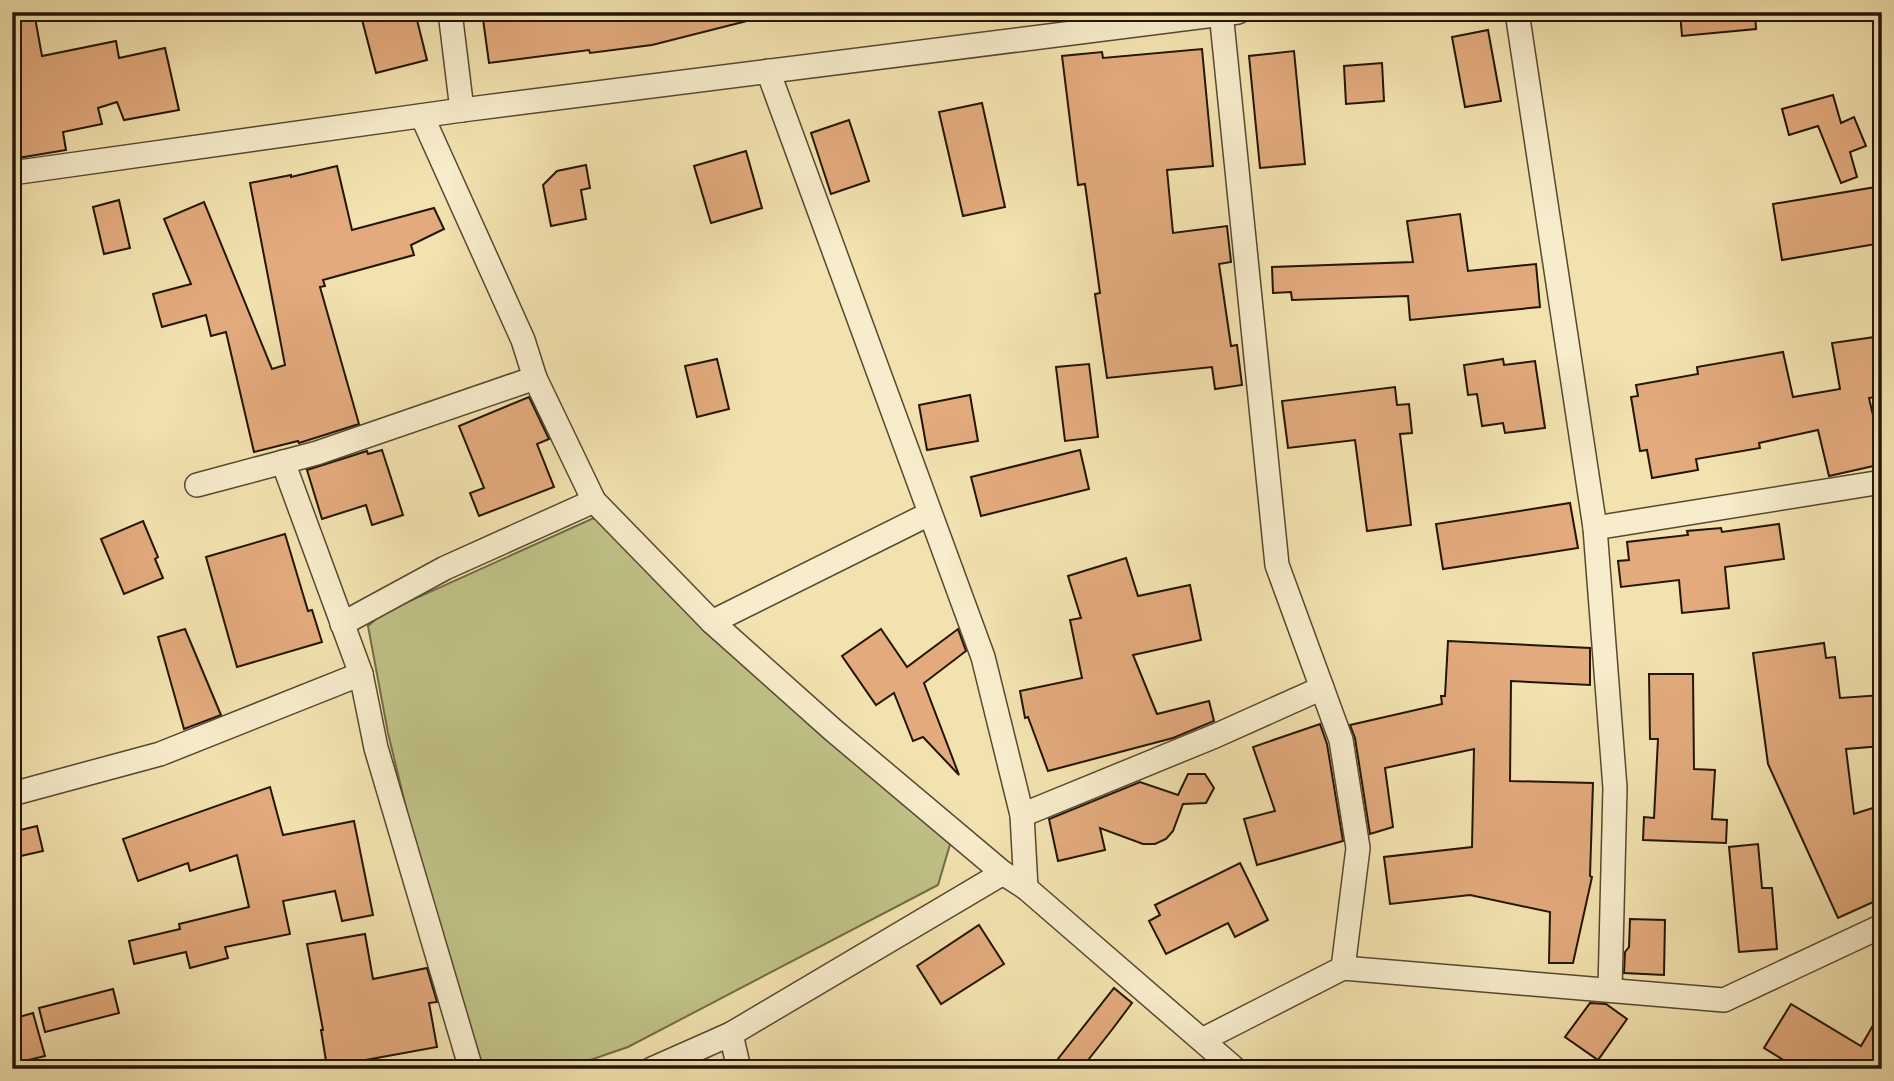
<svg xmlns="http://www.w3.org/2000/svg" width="1894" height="1081" font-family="'IM FELL Great Primer',serif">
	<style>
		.green { fill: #c0c287; stroke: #726c46; stroke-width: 2 }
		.building { fill: #e2aa7d; stroke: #231504; stroke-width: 2 }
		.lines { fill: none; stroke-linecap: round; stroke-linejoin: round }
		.street-casing { stroke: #57482f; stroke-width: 26 }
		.street { stroke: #f7eccb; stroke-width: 23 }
	</style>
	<rect width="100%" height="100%" fill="#f2e2af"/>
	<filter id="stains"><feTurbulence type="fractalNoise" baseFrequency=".00286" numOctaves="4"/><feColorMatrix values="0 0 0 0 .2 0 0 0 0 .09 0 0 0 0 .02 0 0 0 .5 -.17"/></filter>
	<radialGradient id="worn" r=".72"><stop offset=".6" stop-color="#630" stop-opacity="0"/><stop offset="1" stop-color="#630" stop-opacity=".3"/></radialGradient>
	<!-- green -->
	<path class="green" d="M 596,517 L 951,841 L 938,885 L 628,1047 L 564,1069 L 478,1069 L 436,932 L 388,733 L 368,626 L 383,613 Z"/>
	<!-- building -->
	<g class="building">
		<path d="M 12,12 L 34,12 L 42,56 L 116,41 L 119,58 L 165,48 L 179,110 L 124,120 L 117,102 L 98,108 L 102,124 L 63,132 L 66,150 L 12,159 Z"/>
		<path d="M 360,12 L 415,12 L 427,60 L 376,73 Z"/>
		<path d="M 482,12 L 746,12 L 747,21 L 652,45 L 590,53 L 589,50 L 489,63 Z"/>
		<path d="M 1680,12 L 1755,12 L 1756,29 L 1682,36 Z"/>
		<path d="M 1488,30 L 1501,101 L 1465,107 L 1452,37 Z"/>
		<path d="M 1202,49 L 1213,166 L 1167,170 L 1173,233 L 1227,226 L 1231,262 L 1219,264 L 1231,346 L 1237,345 L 1242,385 L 1215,389 L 1212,367 L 1107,378 L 1095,294 L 1100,293 L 1085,184 L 1078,185 L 1062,56 L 1102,52 L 1103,58 Z"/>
		<path d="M 1294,51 L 1305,164 L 1260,168 L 1249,56 Z"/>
		<path d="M 1382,63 L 1384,101 L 1346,104 L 1344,66 Z"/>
		<path d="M 1833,95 L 1841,123 L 1854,117 L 1866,146 L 1850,152 L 1857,177 L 1841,183 L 1818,126 L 1789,135 L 1782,109 Z"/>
		<path d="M 982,103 L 1005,207 L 963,216 L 939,112 Z"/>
		<path d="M 849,120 L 869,181 L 831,194 L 811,133 Z"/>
		<path d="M 746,151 L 762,208 L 711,223 L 694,166 Z"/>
		<path d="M 586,165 L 590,188 L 581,190 L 586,219 L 551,226 L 543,185 L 557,171 Z"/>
		<path d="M 337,166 L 352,230 L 434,208 L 444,229 L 411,245 L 414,255 L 323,280 L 325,286 L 320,287 L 359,424 L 299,443 L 298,441 L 254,452 L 226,332 L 211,336 L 206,315 L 162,327 L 153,294 L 191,284 L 164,219 L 204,202 L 272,369 L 285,365 L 250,183 L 291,175 L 291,177 Z"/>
		<path d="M 1882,186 L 1882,243 L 1782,260 L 1773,204 Z"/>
		<path d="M 119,200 L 130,248 L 104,254 L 93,207 Z"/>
		<path d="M 1460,214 L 1468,271 L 1536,264 L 1540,307 L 1410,320 L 1408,296 L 1292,300 L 1291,292 L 1273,293 L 1272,267 L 1413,262 L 1407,221 Z"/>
		<path d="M 1882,336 L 1882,396 L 1869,398 L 1880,445 L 1874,447 L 1878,465 L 1829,476 L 1818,430 L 1759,443 L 1760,448 L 1696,459 L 1698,470 L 1652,478 L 1647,450 L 1640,451 L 1631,397 L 1638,396 L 1636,385 L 1698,374 L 1697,367 L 1783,352 L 1793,397 L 1840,389 L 1832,343 Z"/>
		<path d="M 717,359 L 729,409 L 697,417 L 685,366 Z"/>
		<path d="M 1503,359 L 1504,365 L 1535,361 L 1545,428 L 1505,433 L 1503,423 L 1482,426 L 1477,394 L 1468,395 L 1464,365 Z"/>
		<path d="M 1089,364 L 1098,437 L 1065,441 L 1056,367 Z"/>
		<path d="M 1395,387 L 1397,405 L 1409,404 L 1412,433 L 1400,434 L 1411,525 L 1367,531 L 1355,440 L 1288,448 L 1282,401 Z"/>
		<path d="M 970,395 L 978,441 L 927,450 L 919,405 Z"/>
		<path d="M 529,397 L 549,439 L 537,444 L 554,487 L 479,516 L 470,493 L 484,488 L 459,426 Z"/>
		<path d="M 382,450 L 403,515 L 372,525 L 366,505 L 322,519 L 307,470 L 367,451 L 368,454 Z"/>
		<path d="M 1080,450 L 1089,489 L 981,516 L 971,477 Z"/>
		<path d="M 1570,503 L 1578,548 L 1443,569 L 1436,524 Z"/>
		<path d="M 143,521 L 158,557 L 155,559 L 163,578 L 124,594 L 101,539 Z"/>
		<path d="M 1779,524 L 1784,559 L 1725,567 L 1729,608 L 1682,613 L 1679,580 L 1621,587 L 1618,561 L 1629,560 L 1627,542 L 1688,535 L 1687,531 L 1721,528 L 1722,532 Z"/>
		<path d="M 285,534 L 308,611 L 312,610 L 322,642 L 237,667 L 206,557 Z"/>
		<path d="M 1126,558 L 1138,596 L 1190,585 L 1201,640 L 1133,655 L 1157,714 L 1209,701 L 1214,721 L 1173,738 L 1048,771 L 1028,717 L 1025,718 L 1020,691 L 1082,678 L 1070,620 L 1081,618 L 1068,576 Z"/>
		<path d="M 185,629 L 221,715 L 184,729 L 158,637 Z"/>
		<path d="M 881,629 L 907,667 L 958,629 L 966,651 L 924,683 L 959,775 L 923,737 L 913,741 L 894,693 L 876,705 L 842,656 Z"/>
		<path d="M 1448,641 L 1590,648 L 1590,685 L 1511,681 L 1510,781 L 1593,783 L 1590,876 L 1592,877 L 1573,963 L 1549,963 L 1550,912 L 1470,895 L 1390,904 L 1384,857 L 1472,847 L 1474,749 L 1385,768 L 1393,827 L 1370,834 L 1355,738 L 1350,725 L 1442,704 L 1441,696 L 1445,696 Z"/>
		<path d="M 1824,643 L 1826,658 L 1835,657 L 1840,698 L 1882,695 L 1882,746 L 1846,749 L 1854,814 L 1882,805 L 1882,898 L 1838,918 L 1768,764 L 1753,653 Z"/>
		<path d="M 1649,674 L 1693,674 L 1694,769 L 1715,770 L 1712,819 L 1727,820 L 1726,843 L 1643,840 L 1644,817 L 1654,818 L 1658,739 L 1650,739 Z"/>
		<path d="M 1320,724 L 1327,744 L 1343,841 L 1257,865 L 1244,819 L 1275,811 L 1253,747 Z"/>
		<path d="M 1188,774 L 1205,774 L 1214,788 L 1206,803 L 1183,804 L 1173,831 L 1166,839 L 1155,844 L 1143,844 L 1100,828 L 1105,850 L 1058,861 L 1049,819 L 1140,782 L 1178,795 Z"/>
		<path d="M 270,787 L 283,835 L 354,821 L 373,915 L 342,921 L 335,891 L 283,901 L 290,934 L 225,947 L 228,958 L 190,968 L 186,952 L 134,964 L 129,941 L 180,929 L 179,924 L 249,907 L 237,855 L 190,871 L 188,863 L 138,881 L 123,839 Z"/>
		<path d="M 37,826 L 43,851 L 12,858 L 12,832 Z"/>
		<path d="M 1758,844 L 1762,888 L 1772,888 L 1777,949 L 1739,952 L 1729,847 Z"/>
		<path d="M 1240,863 L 1268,920 L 1235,937 L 1228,923 L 1166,954 L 1149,921 L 1160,915 L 1155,905 Z"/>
		<path d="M 1630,919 L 1665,920 L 1664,975 L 1624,973 L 1625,952 L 1629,947 Z"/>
		<path d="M 979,925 L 1004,964 L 941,1004 L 917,966 Z"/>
		<path d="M 365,934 L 373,979 L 427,968 L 437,1002 L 429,1003 L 437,1047 L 327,1067 L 321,1030 L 323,1030 L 307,944 Z"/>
		<path d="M 1114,988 L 1132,1003 L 1111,1031 L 1081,1069 L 1050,1069 Z"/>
		<path d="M 113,989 L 119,1013 L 45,1032 L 39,1008 Z"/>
		<path d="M 1590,1003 L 1606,1004 L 1627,1019 L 1598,1060 L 1565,1037 Z"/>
		<path d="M 1791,1004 L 1861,1046 L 1882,1010 L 1882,1069 L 1798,1069 L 1764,1048 Z"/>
		<path d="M 33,1013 L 45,1056 L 12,1064 L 12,1019 Z"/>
	</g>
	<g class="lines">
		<!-- street casing -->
		<g class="street-casing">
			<g id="street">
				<path d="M 450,12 L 462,110"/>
				<path d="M 1221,12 L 1277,565 L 1341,740 L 1358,848 L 1343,968"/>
				<path d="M 1517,12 L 1595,528 L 1615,788 L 1610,989"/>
				<path d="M 768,71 L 983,657 L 1022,815 L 1026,888"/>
				<path d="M 422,116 L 523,340 L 535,378 L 594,501 L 712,622 L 833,730 L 1003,873 L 1026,888 L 1235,1069"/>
				<path d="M 12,173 L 462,110 L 1238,12"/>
				<path d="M 283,462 L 361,674 L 376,748 L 471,1069"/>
				<path d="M 197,485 L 317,453 L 535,378"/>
				<path d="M 1595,528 L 1882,482"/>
				<path d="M 712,622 L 929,514"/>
				<path d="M 342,624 L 445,568 L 594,501"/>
				<path d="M 12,794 L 160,754 L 361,674"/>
				<path d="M 1022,815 L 1215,736 L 1322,688"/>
				<path d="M 1202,1040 L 1343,968 L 1724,1000 L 1882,926"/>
				<path d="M 652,1069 L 731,1034"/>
				<path d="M 739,1069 L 731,1034 L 1003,873"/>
			</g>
		</g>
		<!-- street -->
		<use href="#street" class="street"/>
	</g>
	<!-- margin -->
	<rect width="1894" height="1081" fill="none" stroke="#f2e2af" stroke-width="42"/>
	<rect x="14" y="14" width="1866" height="1053" fill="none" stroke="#231504" stroke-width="3.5"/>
	<rect x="21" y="21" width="1852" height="1039" fill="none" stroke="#231504" stroke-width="2"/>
	<rect width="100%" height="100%" filter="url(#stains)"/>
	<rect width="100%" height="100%" fill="url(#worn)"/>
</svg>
